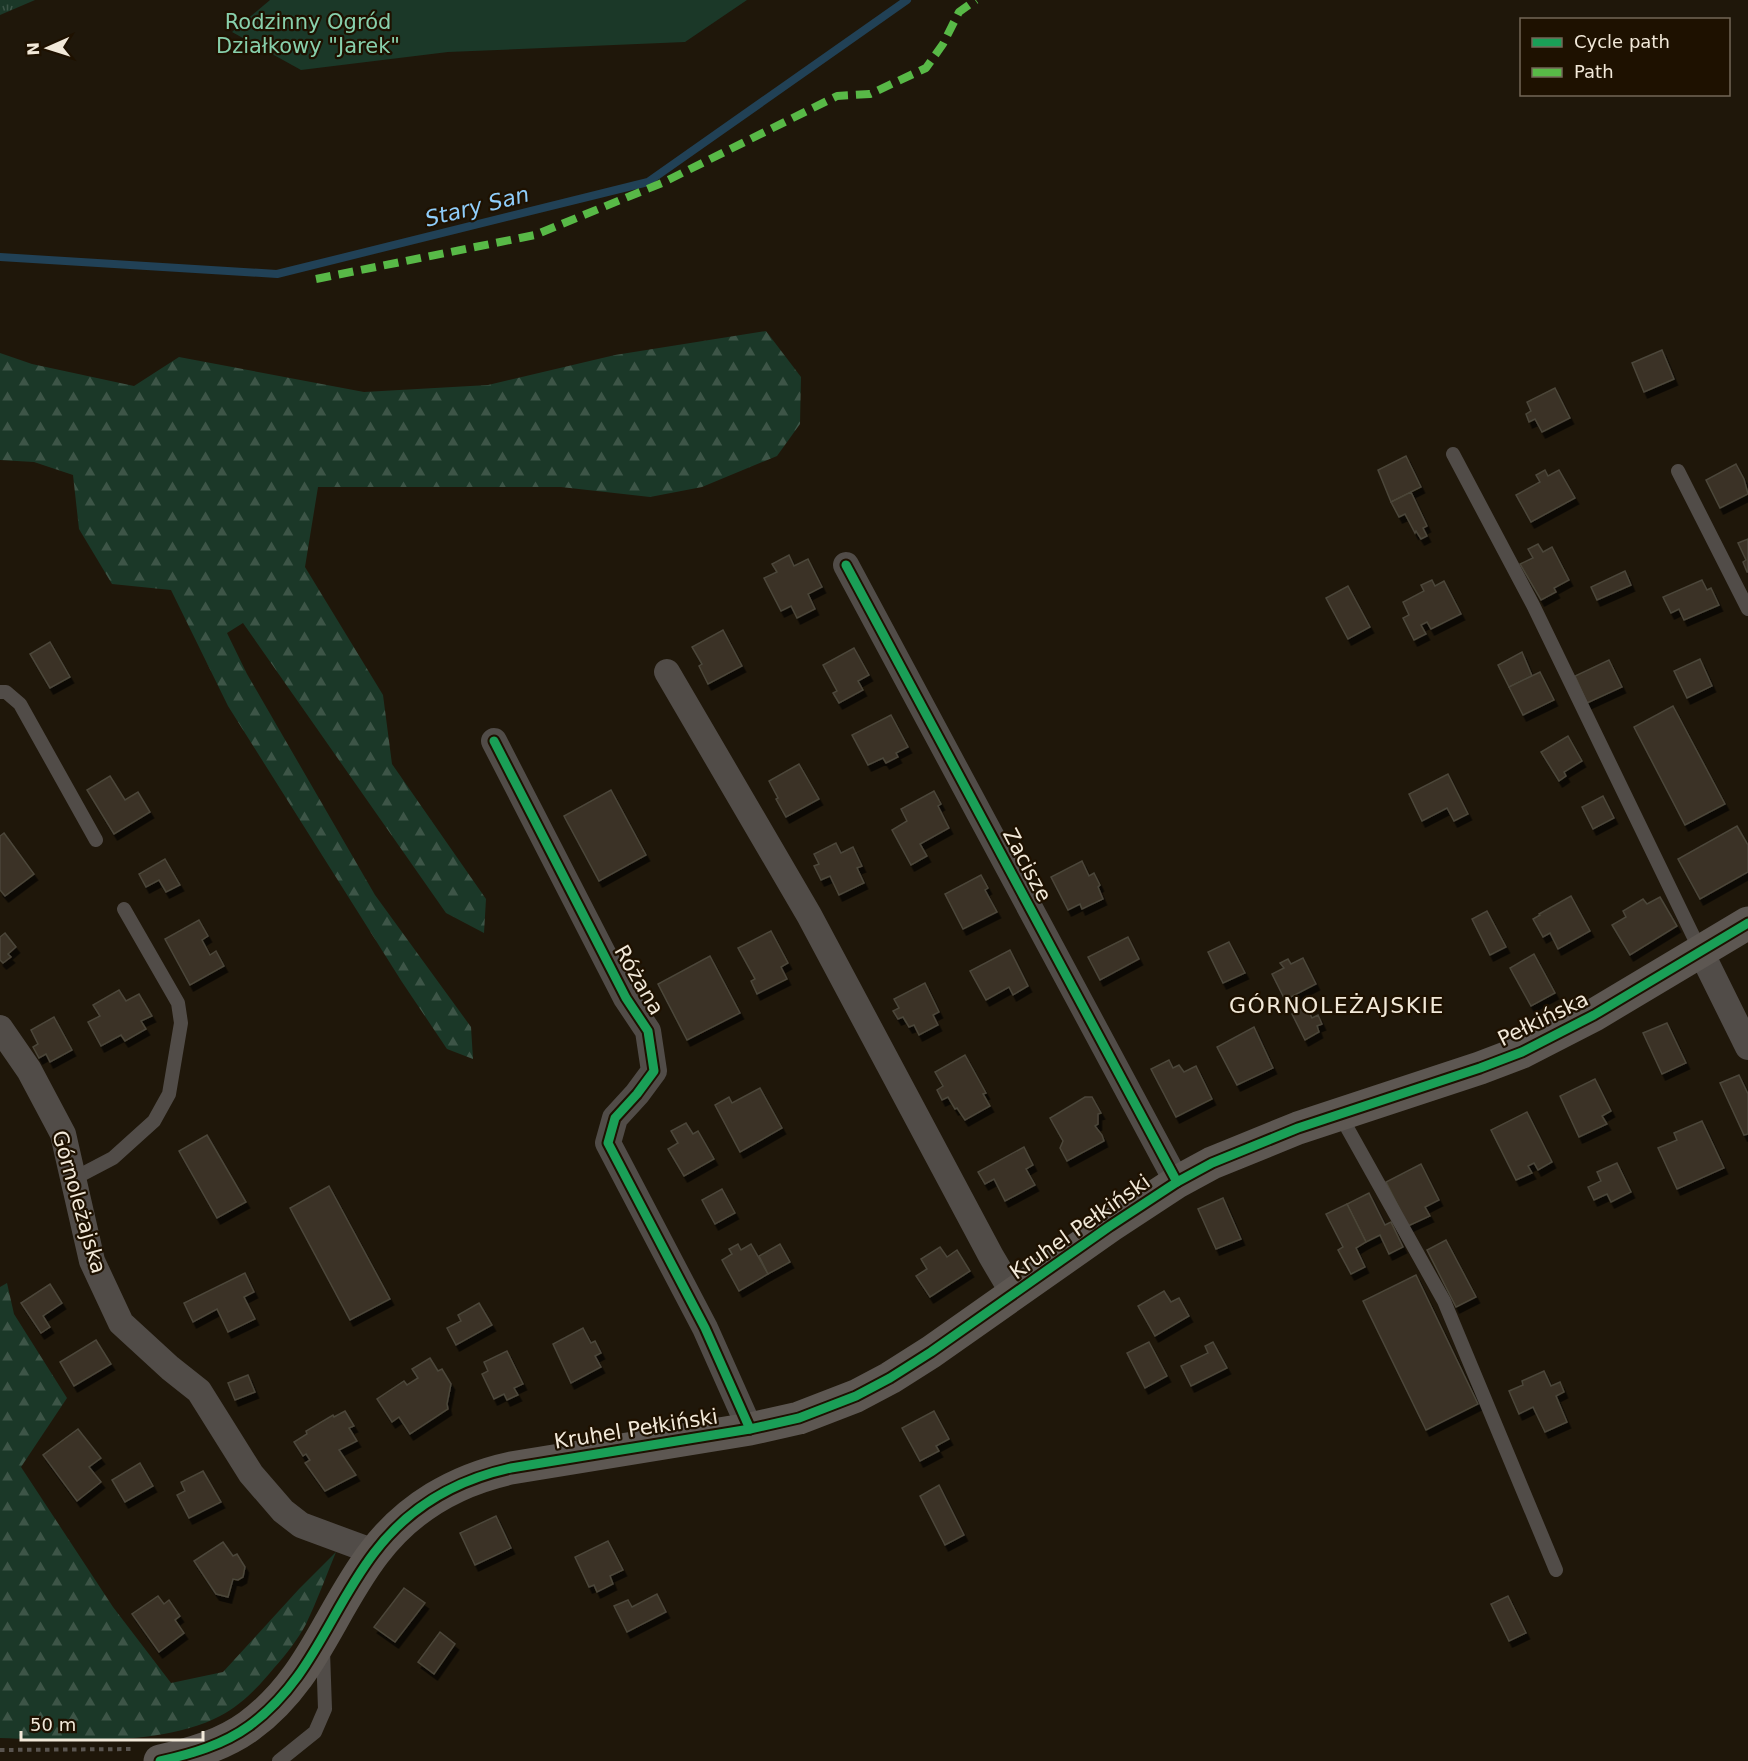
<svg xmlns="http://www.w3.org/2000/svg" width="1748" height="1761" font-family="'DejaVu Sans',sans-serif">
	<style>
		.grass { fill: url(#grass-tufts) }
		.forest { fill: url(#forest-firs) }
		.garden { fill: #1b3828 }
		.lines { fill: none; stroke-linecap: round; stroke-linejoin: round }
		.stream { stroke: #214156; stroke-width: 8 }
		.building { fill: #3a3325; stroke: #4c463a; stroke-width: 1.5; filter: url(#shadow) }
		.path { stroke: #59544f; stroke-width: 4; stroke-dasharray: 4.5 4.5; stroke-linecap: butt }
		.lane { stroke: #514c48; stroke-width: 14 }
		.street { stroke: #514c48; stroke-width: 26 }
		.secondary { stroke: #5d5752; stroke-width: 33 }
		.quiet { stroke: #58b947; stroke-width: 8; stroke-dasharray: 15 8; stroke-linecap: butt }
		.cycleway-casing { stroke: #1e1100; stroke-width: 13 }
		.cycleway { stroke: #1a9f57; stroke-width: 9 }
		.labels { text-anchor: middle; stroke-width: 4.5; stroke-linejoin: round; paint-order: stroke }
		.park-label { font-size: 21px; fill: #88d0ac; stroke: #1e1100 }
		.street-label { font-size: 21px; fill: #f2e9d9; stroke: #1e1100 }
		.water-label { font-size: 22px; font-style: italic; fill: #8fcdfa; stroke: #1e1100 }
		.neighbourhood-label { font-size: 22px; letter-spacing: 1.5px; fill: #f2e9d9; stroke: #1e1100 }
	</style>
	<defs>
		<pattern id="grass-tufts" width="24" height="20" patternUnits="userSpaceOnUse" patternTransform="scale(1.5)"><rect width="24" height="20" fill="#1b3828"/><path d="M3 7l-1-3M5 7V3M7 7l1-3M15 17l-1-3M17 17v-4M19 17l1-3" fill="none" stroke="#3d5547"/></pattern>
		<pattern id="forest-firs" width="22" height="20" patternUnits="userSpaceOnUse" patternTransform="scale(1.5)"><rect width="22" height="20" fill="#1b3828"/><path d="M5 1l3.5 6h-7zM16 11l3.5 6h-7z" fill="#3d5547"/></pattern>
		<filter id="shadow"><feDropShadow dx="3.5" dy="6" stdDeviation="0" flood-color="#0009"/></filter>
	</defs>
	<rect width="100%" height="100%" fill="#1f170a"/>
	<!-- grass -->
	<path class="grass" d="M 0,0 L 35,0 L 0,15 Z"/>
	<!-- forest -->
	<g class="forest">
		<path d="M 766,331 L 801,377 L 800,424 L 777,456 L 702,487 L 650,497 L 561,487 L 318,487 L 305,567 L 383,695 L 392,764 L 486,899 L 484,933 L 446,913 L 243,623 L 227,633 L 247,674 L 375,895 L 471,1027 L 473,1059 L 447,1049 L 402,982 L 228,706 L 171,590 L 112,584 L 79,529 L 73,475 L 34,462 L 0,460 L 0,353 L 32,364 L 134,386 L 179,357 L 364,392 L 488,385 L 615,355 Z"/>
		<path d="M 7,1283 L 14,1314 L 67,1398 L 21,1467 L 113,1607 L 171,1683 L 223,1672 L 299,1589 L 336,1552 C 326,1576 317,1601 306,1624 C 298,1639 286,1655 274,1668 C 259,1686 242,1705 220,1716 C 162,1747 65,1740 0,1738 L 0,1287 Z"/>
	</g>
	<!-- garden -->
	<path class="garden" d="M 270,0 L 747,0 L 685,42 L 448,52 L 301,70 L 232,32 Z"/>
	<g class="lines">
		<!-- stream -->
		<path class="stream" d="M 0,257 L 277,274 L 648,182 L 907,0"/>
	</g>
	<!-- building -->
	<g class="building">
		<path d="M 1662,350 L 1674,379 L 1644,392 L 1632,363 Z"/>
		<path d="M 1555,388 L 1570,418 L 1542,432 L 1535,419 L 1529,422 L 1526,414 L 1531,411 L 1527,402 Z"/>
		<path d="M 1406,456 L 1421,487 L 1391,502 L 1378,470 Z"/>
		<path d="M 1736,464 L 1744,479 L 1748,494 L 1720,508 L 1706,480 Z"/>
		<path d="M 1545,470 L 1548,476 L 1559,470 L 1575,498 L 1531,522 L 1516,495 L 1540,482 L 1536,475 Z"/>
		<path d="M 1411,492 L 1427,526 L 1423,528 L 1427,536 L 1421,539 L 1416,531 L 1415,533 L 1405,514 L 1399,517 L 1391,502 Z"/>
		<path d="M 1748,539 L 1748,572 L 1747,572 L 1743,562 L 1746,560 L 1738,543 Z"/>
		<path d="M 1538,544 L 1543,552 L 1552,547 L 1569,580 L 1554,588 L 1556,592 L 1541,600 L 1520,564 L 1533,558 L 1528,549 Z"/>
		<path d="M 789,555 L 794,566 L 808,559 L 822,587 L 808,594 L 815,609 L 797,618 L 791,606 L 781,611 L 764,578 L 777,572 L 772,564 Z"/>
		<path d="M 1625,571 L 1631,585 L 1597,600 L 1591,587 Z"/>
		<path d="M 1432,580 L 1435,586 L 1444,581 L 1461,614 L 1431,629 L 1427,622 L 1421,625 L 1426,634 L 1414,640 L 1403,618 L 1409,615 L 1403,602 L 1424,591 L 1421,585 Z"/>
		<path d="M 1702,580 L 1707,590 L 1711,588 L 1719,605 L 1684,620 L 1679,609 L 1671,613 L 1663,597 Z"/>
		<path d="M 1348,586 L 1370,627 L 1348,639 L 1326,598 Z"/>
		<path d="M 723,630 L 742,666 L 708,684 L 699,666 L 702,664 L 692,647 Z"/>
		<path d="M 50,642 L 70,677 L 50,688 L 30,654 Z"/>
		<path d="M 854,648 L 869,675 L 858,681 L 863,690 L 839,703 L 833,693 L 837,691 L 823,665 Z"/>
		<path d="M 1522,652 L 1532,676 L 1509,687 L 1498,665 Z"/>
		<path d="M 1700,659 L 1712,686 L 1687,698 L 1674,671 Z"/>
		<path d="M 1609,660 L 1622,687 L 1587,703 L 1575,676 Z"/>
		<path d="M 1540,672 L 1554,700 L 1523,715 L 1509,687 Z"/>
		<path d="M 1673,706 L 1725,804 L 1685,825 L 1634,727 Z"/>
		<path d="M 891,715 L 908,747 L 896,753 L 898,757 L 886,763 L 883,758 L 868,765 L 852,735 Z"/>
		<path d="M 1568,736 L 1582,761 L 1564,772 L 1566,776 L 1559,781 L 1541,752 Z"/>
		<path d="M 799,764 L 819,799 L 786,817 L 776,799 L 778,798 L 769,781 Z"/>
		<path d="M 1448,774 L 1468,814 L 1454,821 L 1447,808 L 1422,821 L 1409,794 Z"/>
		<path d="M 110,776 L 125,800 L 138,792 L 150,812 L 114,834 L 87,790 Z"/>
		<path d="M 611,790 L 646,855 L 599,881 L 564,816 Z"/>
		<path d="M 934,791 L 941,804 L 938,806 L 949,828 L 920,844 L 927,856 L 911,865 L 892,830 L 907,821 L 901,809 Z"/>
		<path d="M 1603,796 L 1614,818 L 1593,829 L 1582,807 Z"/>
		<path d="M 1737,826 L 1748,845 L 1748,872 L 1700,899 L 1678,859 Z"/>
		<path d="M 4,833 L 34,874 L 5,896 L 0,890 L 0,836 Z"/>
		<path d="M 836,843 L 841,853 L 853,847 L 862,866 L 857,868 L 864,883 L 839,895 L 830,876 L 821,880 L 814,866 L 819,864 L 814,854 Z"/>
		<path d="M 165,859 L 180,885 L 166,892 L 159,880 L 146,887 L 139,874 Z"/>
		<path d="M 1082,861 L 1089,876 L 1094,873 L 1100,885 L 1098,887 L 1103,899 L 1082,909 L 1080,904 L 1068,910 L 1051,877 Z"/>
		<path d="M 981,875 L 988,888 L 985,890 L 997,912 L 963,929 L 945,894 Z"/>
		<path d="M 1571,896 L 1590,931 L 1558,949 L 1550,933 L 1543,937 L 1533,919 L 1540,915 L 1539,914 Z"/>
		<path d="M 1660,897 L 1677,926 L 1630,955 L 1612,925 L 1626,917 L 1623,911 L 1643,899 L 1647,904 Z"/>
		<path d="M 1487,911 L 1506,947 L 1490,955 L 1472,919 Z"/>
		<path d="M 199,920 L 208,936 L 202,940 L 210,955 L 216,951 L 224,966 L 190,985 L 165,939 Z"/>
		<path d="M 771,931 L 788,963 L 781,967 L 787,979 L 757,994 L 751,981 L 755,979 L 738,948 Z"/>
		<path d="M 5,933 L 16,947 L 8,954 L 11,957 L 3,963 L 0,960 L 0,937 Z"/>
		<path d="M 1128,937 L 1139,959 L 1100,980 L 1088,957 Z"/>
		<path d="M 1229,942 L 1245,973 L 1223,983 L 1208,952 Z"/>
		<path d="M 1010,950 L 1028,986 L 1013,995 L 1009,987 L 986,1000 L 970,971 Z"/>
		<path d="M 1534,954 L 1555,993 L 1531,1006 L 1510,968 Z"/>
		<path d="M 710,956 L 740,1013 L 687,1040 L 658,984 Z"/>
		<path d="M 1303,958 L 1316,984 L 1285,1000 L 1272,974 L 1284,968 L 1280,963 L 1288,959 L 1291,964 Z"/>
		<path d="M 925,983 L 939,1012 L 933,1015 L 938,1025 L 919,1035 L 914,1025 L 909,1027 L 903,1017 L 898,1019 L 893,1011 L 899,1008 L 894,999 Z"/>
		<path d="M 119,990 L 126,1001 L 139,994 L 152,1016 L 141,1021 L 146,1029 L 125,1041 L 121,1035 L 101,1046 L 88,1022 L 100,1016 L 93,1005 Z"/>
		<path d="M 1306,1006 L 1312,1018 L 1318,1015 L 1322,1024 L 1317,1026 L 1319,1032 L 1305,1040 L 1292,1014 Z"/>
		<path d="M 54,1017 L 72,1050 L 50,1062 L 46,1054 L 39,1058 L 33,1047 L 38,1044 L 31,1030 Z"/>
		<path d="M 1667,1023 L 1686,1063 L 1662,1074 L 1643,1033 Z"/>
		<path d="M 1254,1027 L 1273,1068 L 1237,1085 L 1217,1047 Z"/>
		<path d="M 965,1055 L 986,1093 L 983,1094 L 990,1106 L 965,1120 L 957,1108 L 955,1109 L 948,1097 L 942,1100 L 937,1090 L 943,1086 L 935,1072 Z"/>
		<path d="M 1169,1060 L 1173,1068 L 1179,1065 L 1184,1072 L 1196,1066 L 1212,1099 L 1176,1117 L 1151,1069 Z"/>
		<path d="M 1739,1075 L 1748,1094 L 1748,1134 L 1744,1135 L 1720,1083 Z"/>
		<path d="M 1595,1079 L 1611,1111 L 1602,1116 L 1607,1124 L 1579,1137 L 1560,1096 Z"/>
		<path d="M 760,1088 L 782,1128 L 740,1152 L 715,1105 L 729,1097 L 732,1103 Z"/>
		<path d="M 1085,1097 L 1092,1097 L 1101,1113 L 1098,1114 L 1098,1124 L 1095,1126 L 1102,1135 L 1104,1141 L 1067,1161 L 1060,1148 L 1063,1141 L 1050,1118 Z"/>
		<path d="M 1527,1112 L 1552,1162 L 1538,1170 L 1534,1163 L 1528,1166 L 1532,1173 L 1516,1180 L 1491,1130 Z"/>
		<path d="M 1702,1121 L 1724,1168 L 1677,1189 L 1658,1148 L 1677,1140 L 1674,1133 Z"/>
		<path d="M 686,1123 L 693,1134 L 698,1131 L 714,1159 L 684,1176 L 668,1149 L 678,1143 L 671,1131 Z"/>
		<path d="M 207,1135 L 246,1202 L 217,1218 L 179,1151 Z"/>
		<path d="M 1024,1147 L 1033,1165 L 1026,1169 L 1035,1185 L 1005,1201 L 994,1179 L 985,1184 L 978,1172 Z"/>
		<path d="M 1617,1163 L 1631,1192 L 1611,1202 L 1607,1194 L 1594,1200 L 1588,1187 L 1601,1181 L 1597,1172 Z"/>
		<path d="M 1421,1164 L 1439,1200 L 1425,1207 L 1430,1216 L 1408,1226 L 1386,1182 Z"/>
		<path d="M 329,1186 L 390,1299 L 350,1320 L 290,1208 Z"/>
		<path d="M 722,1189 L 735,1213 L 715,1224 L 702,1200 Z"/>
		<path d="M 1369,1193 L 1385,1225 L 1391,1222 L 1403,1247 L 1389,1254 L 1380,1235 L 1366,1242 L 1347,1204 Z"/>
		<path d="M 1223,1198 L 1241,1239 L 1216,1249 L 1198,1209 Z"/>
		<path d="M 1347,1204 L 1366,1242 L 1356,1248 L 1365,1267 L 1351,1274 L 1338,1250 L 1343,1247 L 1326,1214 Z"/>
		<path d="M 1446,1240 L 1476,1297 L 1456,1307 L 1427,1250 Z"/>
		<path d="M 738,1244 L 741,1250 L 751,1244 L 768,1274 L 739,1291 L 722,1260 L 732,1254 L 729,1249 Z"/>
		<path d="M 780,1244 L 790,1262 L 768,1274 L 759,1256 Z"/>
		<path d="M 940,1247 L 947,1257 L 957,1250 L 970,1271 L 930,1297 L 916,1276 L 927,1269 L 921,1259 Z"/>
		<path d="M 245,1273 L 254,1292 L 244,1297 L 255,1319 L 228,1332 L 217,1309 L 193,1322 L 184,1303 Z"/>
		<path d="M 1416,1275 L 1478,1404 L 1426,1430 L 1363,1301 Z"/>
		<path d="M 50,1284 L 62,1303 L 43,1316 L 50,1327 L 41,1333 L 21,1303 Z"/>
		<path d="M 1164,1291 L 1171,1302 L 1179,1298 L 1189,1316 L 1155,1336 L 1138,1306 Z"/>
		<path d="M 479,1303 L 492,1325 L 456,1345 L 447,1328 L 461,1321 L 458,1315 Z"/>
		<path d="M 583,1328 L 591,1343 L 595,1341 L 601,1353 L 595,1356 L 601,1367 L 571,1383 L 553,1344 Z"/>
		<path d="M 96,1340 L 111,1364 L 74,1386 L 60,1362 Z"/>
		<path d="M 1149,1342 L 1167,1376 L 1145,1388 L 1127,1353 Z"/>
		<path d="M 1213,1342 L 1227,1368 L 1191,1386 L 1181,1366 L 1208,1353 L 1205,1346 Z"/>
		<path d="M 507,1351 L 523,1384 L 514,1388 L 518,1395 L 507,1400 L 504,1394 L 494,1399 L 482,1374 L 488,1371 L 484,1362 Z"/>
		<path d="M 430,1358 L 438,1371 L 442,1369 L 451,1384 L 447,1404 L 448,1409 L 410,1434 L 399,1417 L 392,1422 L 377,1399 L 404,1381 L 407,1385 L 418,1378 L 412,1369 Z"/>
		<path d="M 1544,1371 L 1551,1386 L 1560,1382 L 1564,1392 L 1556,1396 L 1567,1422 L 1545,1432 L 1533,1407 L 1519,1414 L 1509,1391 L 1523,1385 L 1522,1381 Z"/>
		<path d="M 248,1375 L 255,1392 L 235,1400 L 228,1383 Z"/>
		<path d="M 345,1411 L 354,1426 L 349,1428 L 357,1441 L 339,1450 L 356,1475 L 325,1491 L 305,1463 L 310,1460 L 306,1454 L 303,1456 L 294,1442 L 307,1434 L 306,1431 L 333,1415 L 334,1417 Z"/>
		<path d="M 934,1411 L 949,1439 L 936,1446 L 939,1451 L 920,1461 L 902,1428 Z"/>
		<path d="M 78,1429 L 101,1458 L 89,1467 L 101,1482 L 77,1501 L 43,1455 Z"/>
		<path d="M 140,1463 L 153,1486 L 125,1502 L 112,1480 Z"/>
		<path d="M 203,1471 L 221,1502 L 189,1518 L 177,1495 L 185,1491 L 181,1482 Z"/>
		<path d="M 939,1485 L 964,1535 L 945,1545 L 920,1496 Z"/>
		<path d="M 496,1516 L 511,1548 L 475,1565 L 460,1533 Z"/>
		<path d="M 608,1541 L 623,1570 L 610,1576 L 613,1584 L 597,1592 L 594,1585 L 589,1587 L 575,1557 Z"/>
		<path d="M 223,1542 L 233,1556 L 237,1554 L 245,1567 L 243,1577 L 238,1580 L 233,1579 L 228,1597 L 216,1594 L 194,1561 Z"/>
		<path d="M 404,1588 L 425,1603 L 395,1642 L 374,1627 Z"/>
		<path d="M 657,1594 L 666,1612 L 627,1632 L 614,1606 L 628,1600 L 632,1607 Z"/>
		<path d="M 158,1596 L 164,1604 L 169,1600 L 180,1616 L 175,1620 L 184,1633 L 159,1652 L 132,1614 Z"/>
		<path d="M 1508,1596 L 1526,1633 L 1509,1641 L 1491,1604 Z"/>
		<path d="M 440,1632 L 455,1644 L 434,1674 L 418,1662 Z"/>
	</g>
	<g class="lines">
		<!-- path -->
		<path class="path" d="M 0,1750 L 134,1749"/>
		<!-- lane -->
		<g class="lane">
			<path d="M 1453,454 L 1533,605 L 1700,950"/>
			<path d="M 1678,471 L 1748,609"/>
			<path d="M 0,692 L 6,692 L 20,704 L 96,840"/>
			<path d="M 1340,1115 L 1444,1301 L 1556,1570"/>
			<path d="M 73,1179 L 113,1158 L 154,1121 L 169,1094 L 181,1023 L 178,1003 L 124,909"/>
			<path d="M 279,1761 L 315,1732 L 325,1709 L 323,1651"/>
		</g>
		<!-- street -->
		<g class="street">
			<path d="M 846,565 L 1177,1182"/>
			<path d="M 667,672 L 809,915 L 991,1256 L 1014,1295"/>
			<path d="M 494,741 L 626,998 L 648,1031 L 654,1071 L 637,1094 L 615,1118 L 608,1143 L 705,1328 L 750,1429"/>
			<path d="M 1700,950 L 1748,1047"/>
			<path d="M 0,1028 L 29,1070 L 63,1134 L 92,1261 L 121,1323 L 170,1368 L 199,1391 L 251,1474 L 283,1511 L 301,1525 L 374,1552"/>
		</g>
		<!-- secondary -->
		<path class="secondary" d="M 160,1761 C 191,1754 223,1745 249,1726 C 312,1680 329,1612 374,1553 C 408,1508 456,1480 511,1468 L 750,1429 L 799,1418 L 856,1396 L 890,1378 L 931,1352 L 1110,1226 L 1177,1182 L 1212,1163 L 1298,1128 L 1480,1068 L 1522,1052 L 1594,1015 L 1748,923"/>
		<!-- quiet -->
		<path class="quiet" d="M 316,279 L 535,235 L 662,183 L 837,96 L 870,94 L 926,68 L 943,44 L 959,12 L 976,0"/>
		<!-- cycleway casing -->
		<g class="cycleway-casing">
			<g id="cycleway">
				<path d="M 846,565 L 1177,1182"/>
				<path d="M 494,741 L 626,998 L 648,1031 L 654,1071 L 637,1094 L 615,1118 L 608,1143 L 705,1328 L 750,1429"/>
				<path d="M 160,1761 C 191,1754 223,1745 249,1726 C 312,1680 329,1612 374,1553 C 408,1508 456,1480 511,1468 L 750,1429 L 799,1418 L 856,1396 L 890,1378 L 931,1352 L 1110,1226 L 1177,1182 L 1212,1163 L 1298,1128 L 1480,1068 L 1522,1052 L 1594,1015 L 1748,923"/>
			</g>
		</g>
		<!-- cycleway -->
		<use href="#cycleway" class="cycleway"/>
	</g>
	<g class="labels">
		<!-- park labels -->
		<g class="park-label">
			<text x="308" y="29">Rodzinny Ogród<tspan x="308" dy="24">Działkowy "Jarek"</tspan></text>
		</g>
		<!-- street labels -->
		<g class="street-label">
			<text transform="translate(1027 865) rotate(62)" y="7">Zacisze</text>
			<text transform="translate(639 980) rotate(60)" y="7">Różana</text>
			<text transform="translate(1543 1019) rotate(-26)" y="7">Pełkińska</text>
			<text transform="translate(79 1202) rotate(74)" y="7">Górnoleżajska</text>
			<text transform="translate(1080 1227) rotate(-35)" y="7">Kruhel Pełkiński</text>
			<text transform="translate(636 1429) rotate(-9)" y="7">Kruhel Pełkiński</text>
		</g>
		<!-- water labels -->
		<g class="water-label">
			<text transform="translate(477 206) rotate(-14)" y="8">Stary San</text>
		</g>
		<!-- neighbourhood labels -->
		<g class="neighbourhood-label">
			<text x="1337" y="1013">GÓRNOLEŻAJSKIE</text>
		</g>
	</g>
	<!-- legend -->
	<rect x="1520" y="18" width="210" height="78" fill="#1e1100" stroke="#736757" stroke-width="1.5"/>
	<rect x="1532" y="38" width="30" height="9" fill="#1a9f57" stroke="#736757" stroke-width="1.5"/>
	<text x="1574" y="48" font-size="18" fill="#f2e9d9">Cycle path</text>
	<rect x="1532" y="68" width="30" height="9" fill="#58b947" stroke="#736757" stroke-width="1.5"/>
	<text x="1574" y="78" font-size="18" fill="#f2e9d9">Path</text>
	<!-- north arrow -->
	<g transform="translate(48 48) rotate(267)" stroke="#1e1100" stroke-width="4.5" paint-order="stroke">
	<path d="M0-4.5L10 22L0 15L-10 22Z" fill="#f2e9d9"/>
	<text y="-9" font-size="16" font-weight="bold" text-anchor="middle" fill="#f2e9d9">N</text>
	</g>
	<!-- scale -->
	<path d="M21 1731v9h182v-9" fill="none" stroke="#f2e9d9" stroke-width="3"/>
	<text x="30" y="1731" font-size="18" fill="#f2e9d9" stroke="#1e1100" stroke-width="4.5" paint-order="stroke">50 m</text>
</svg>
